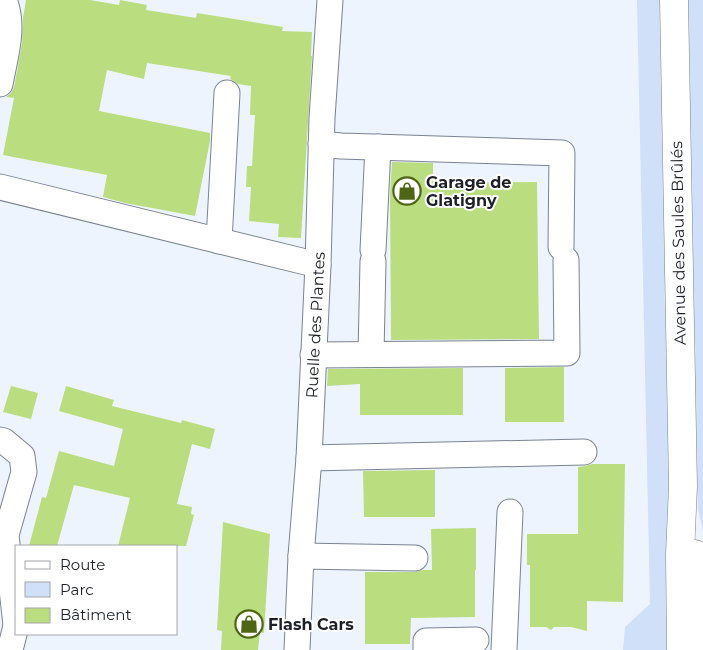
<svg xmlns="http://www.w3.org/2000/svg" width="703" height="650" font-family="Montserrat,sans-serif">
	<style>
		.green { fill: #d0e0f8 }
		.building { fill: #badd7f }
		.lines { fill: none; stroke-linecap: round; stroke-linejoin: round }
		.minor-casing { stroke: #798391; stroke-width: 27 }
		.major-casing { stroke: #798391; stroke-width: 29 }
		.minor { stroke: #fff; stroke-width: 25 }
		.major { stroke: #fff; stroke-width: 28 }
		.labels { text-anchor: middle; stroke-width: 4; stroke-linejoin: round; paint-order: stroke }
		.poi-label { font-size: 16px; font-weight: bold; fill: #1d2127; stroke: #fff; text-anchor: start }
		.street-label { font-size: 16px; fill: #1d2127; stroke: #fff }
	</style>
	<rect width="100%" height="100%" fill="#edf4fe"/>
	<!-- green -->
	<g class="green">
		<path d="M 637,0 L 660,0 L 675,650 L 623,650 L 625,627 L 650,604 Z"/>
		<path d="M 687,0 L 703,0 L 703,532 L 698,508 L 696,471 Z"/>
	</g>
	<!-- building -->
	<g class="building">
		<path d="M 26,0 L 90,0 L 119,5 L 120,0 L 147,5 L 146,10 L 196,18 L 197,13 L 283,27 L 282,31 L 312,32 L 311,56 L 312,56 L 301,238 L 278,237 L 279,224 L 249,221 L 251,187 L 246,187 L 247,166 L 252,166 L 255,115 L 250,115 L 251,86 L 238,84 L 234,81 L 230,79 L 231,76 L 147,63 L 144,79 L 107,70 L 99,111 L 210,133 L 210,141 L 195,216 L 125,203 L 103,197 L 107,175 L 3,155 L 14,98 L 6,97 L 11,93 L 14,87 L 18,66 L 22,43 L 23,18 Z"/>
		<path d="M 392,162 L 433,163 L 433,183 L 537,182 L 539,339 L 391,340 L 390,194 Z"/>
		<path d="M 564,367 L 564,422 L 505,422 L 505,368 Z"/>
		<path d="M 463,368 L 463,415 L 360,415 L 360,384 L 327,386 L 328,369 Z"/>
		<path d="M 11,386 L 38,393 L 31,419 L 3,412 Z"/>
		<path d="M 66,386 L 114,400 L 112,406 L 181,423 L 182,420 L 215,429 L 210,449 L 192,444 L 177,504 L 192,507 L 191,514 L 194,515 L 186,546 L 118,546 L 130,498 L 74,485 L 57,546 L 29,546 L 42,497 L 46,498 L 59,451 L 114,466 L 123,429 L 59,411 Z"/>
		<path d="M 592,464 L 625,464 L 623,602 L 587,601 L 587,631 L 571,627 L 554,627 L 551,630 L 546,627 L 530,627 L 530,565 L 527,565 L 527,534 L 578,534 L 578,467 L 585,466 Z"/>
		<path d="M 435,470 L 435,517 L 364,517 L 363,471 Z"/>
		<path d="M 223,522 L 270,534 L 264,633 L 260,632 L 258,650 L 221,650 L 222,631 L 217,630 Z"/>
		<path d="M 476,528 L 476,570 L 475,570 L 475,617 L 411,618 L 410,644 L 365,644 L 365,572 L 415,572 L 423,570 L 432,570 L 431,529 Z"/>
	</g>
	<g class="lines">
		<!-- minor casing -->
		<g class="minor-casing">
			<g id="minor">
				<path d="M 0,84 C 5,57 15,26 4,0"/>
				<path d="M 321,144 L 341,146 L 562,153 L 561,247"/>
				<path d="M 0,187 L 318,265"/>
				<path d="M 219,241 L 227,93"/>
				<path d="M 373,250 L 378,147"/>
				<path d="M 371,354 L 373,261"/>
				<path d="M 313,355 L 567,353 L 566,260"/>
				<path d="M 0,440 L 4,441 L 22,456 L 24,472 L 6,535 L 16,625"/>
				<path d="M 309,458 L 584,452"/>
				<path d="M 301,556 L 415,558"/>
				<path d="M 10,650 L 16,626"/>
				<path d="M 297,650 L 301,556 L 309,458 L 318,265 L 322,118 L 330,0"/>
				<path d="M 426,650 L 426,641 L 476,640"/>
				<path d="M 504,650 L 510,512"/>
			</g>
		</g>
		<!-- major casing -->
		<g class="major-casing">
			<g id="major">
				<path d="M 674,0 L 683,486 L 680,554 L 681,650"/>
				<path d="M 695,554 L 702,617 L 703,641"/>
			</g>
		</g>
		<!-- minor -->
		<use href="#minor" class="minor"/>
		<!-- major -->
		<use href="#major" class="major"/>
	</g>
	<!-- icons -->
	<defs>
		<g id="shop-ring" transform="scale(1.4375)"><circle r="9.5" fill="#fff" stroke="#4d6514" stroke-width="1.5"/><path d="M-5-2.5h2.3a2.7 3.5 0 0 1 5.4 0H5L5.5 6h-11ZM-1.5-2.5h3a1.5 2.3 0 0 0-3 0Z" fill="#4d6514"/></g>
	</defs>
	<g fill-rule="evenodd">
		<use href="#shop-ring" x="407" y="191"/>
		<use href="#shop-ring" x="249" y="624"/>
	</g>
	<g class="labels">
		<!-- poi labels -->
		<g class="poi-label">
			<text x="426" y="188">Garage de<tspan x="426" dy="18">Glatigny</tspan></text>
			<text x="268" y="630">Flash Cars</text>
		</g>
		<!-- street labels -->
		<g class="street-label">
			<text transform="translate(678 243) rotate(-91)" y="6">Avenue des Saules Brûlés</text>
			<text transform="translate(315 325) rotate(-87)" y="6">Ruelle des Plantes</text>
		</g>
	</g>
	<!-- legend -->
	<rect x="15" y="545" width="162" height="90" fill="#ffffff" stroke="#a5a6a9"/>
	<rect x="25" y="561" width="25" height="8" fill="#ffffff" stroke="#a5a6a9"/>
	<text x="60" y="570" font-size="15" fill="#1d2127">Route</text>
	<rect x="25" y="582" width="25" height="15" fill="#d0e0f8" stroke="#a5a6a9"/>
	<text x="60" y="595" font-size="15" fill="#1d2127">Parc</text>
	<rect x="25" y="608" width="25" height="15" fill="#badd7f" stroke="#a5a6a9"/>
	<text x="60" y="620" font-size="15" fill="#1d2127">Bâtiment</text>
</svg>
